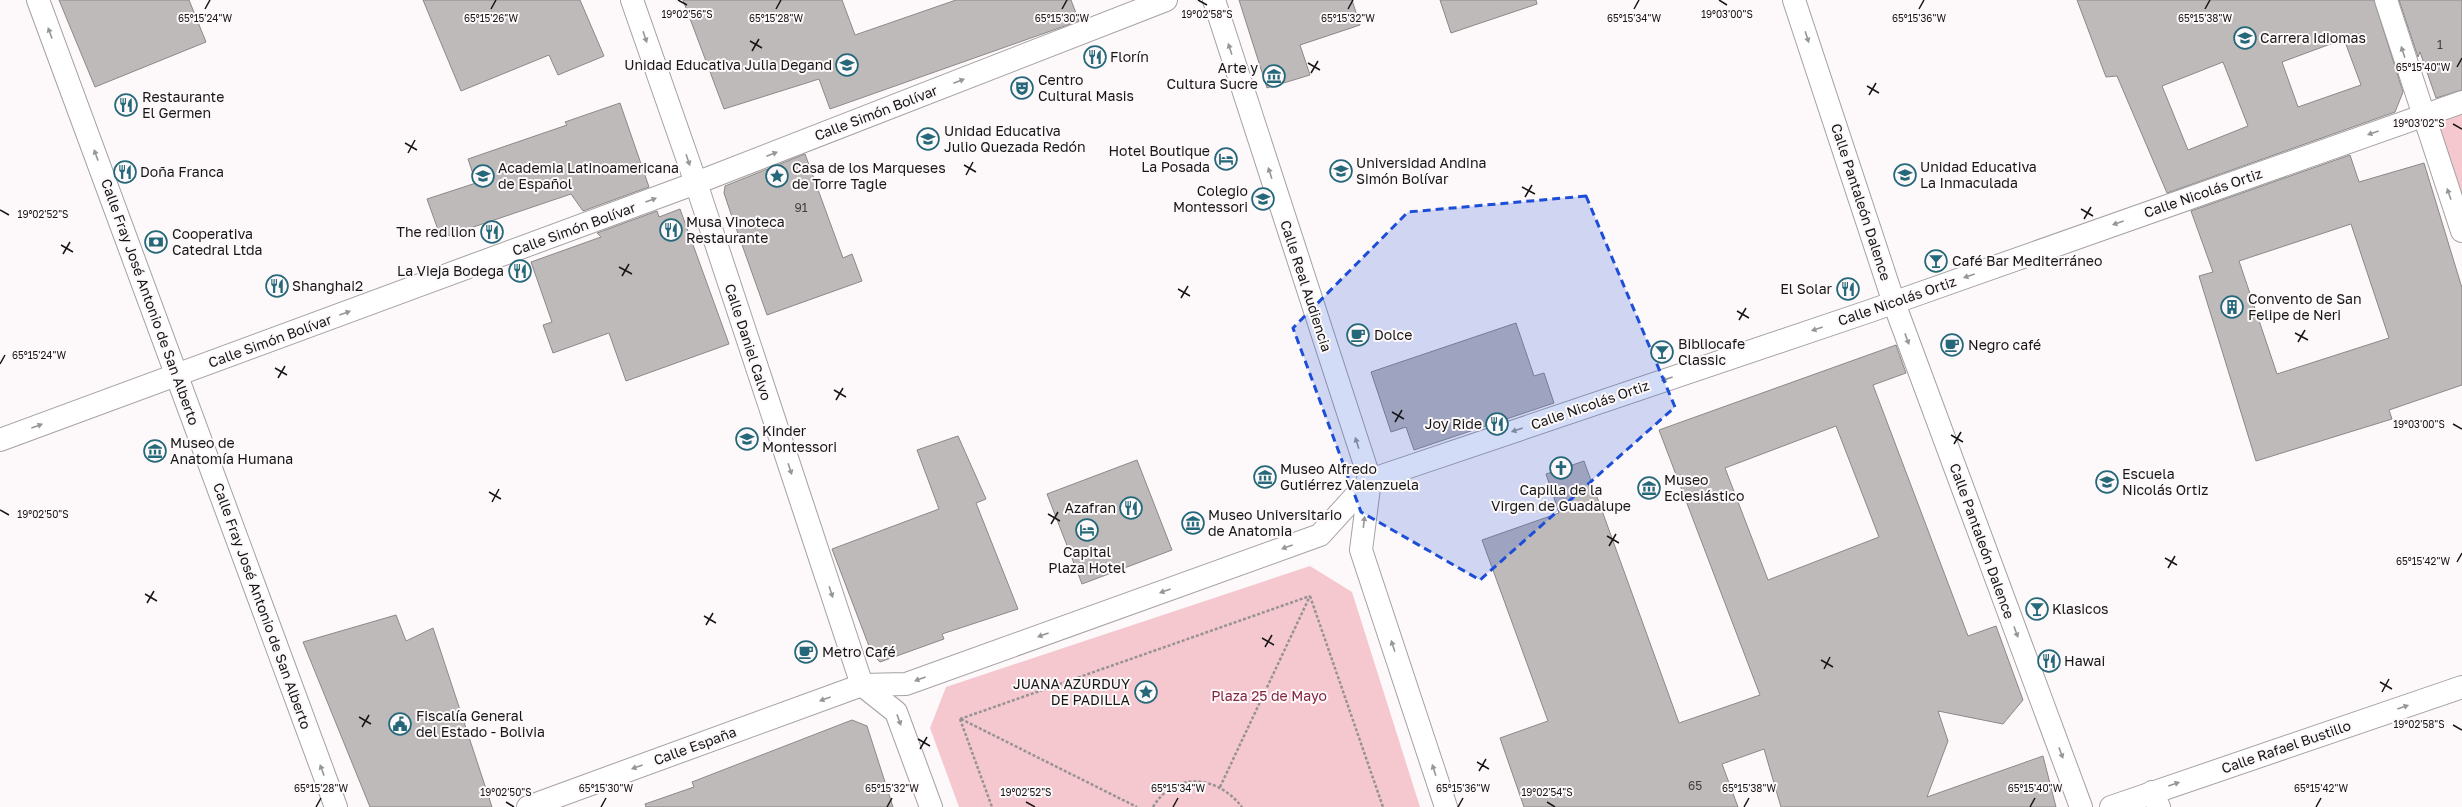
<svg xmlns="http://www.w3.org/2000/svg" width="2462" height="807" font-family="'Golos Text',sans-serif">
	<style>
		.green { fill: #f5c8cf }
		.building { fill: #bebaba; stroke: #8c8889; fill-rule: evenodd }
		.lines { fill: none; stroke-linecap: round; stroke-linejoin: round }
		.street-casing { stroke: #a5a1a2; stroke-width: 24 }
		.secondary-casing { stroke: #a5a1a2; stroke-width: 24 }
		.primary-casing { stroke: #a5a1a2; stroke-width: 24 }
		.path { stroke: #979394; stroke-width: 2.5; stroke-dasharray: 3 2; stroke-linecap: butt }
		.street { stroke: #fff; stroke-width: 22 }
		.secondary { stroke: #fff; stroke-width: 22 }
		.primary { stroke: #fff; stroke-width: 22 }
		.oneway { fill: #979696 }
		.marked { fill: #1d4ed8; fill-opacity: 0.2; stroke: #1d4ed8; stroke-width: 3; stroke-dasharray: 8 5; stroke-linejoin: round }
		.ticks { fill: none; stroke: #171616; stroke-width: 1.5 }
		.labels { text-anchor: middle; stroke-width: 4; stroke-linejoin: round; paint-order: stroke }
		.number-label { font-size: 12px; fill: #413f3f }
		.poi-label { font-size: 14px; fill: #171616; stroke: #fdf8f9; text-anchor: start }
		.street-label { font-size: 14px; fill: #171616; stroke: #fdf8f9 }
		.park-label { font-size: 14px; fill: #842440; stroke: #fdf8f9 }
		.ticks-label { font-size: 10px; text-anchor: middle; fill: #171616; stroke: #fdf8f9; stroke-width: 4; stroke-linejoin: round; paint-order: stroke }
	</style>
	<rect width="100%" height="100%" fill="#fdf8f9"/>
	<!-- green -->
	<g class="green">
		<path d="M 2462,110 L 2462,201 L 2436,130 L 2439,121 Z"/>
		<path d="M 1310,566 L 1352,592 L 1420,807 L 959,807 L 930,728 L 946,687 Z"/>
	</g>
	<!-- building -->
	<g class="building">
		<path d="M 59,0 L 189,0 L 206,42 L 95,87 Z"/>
		<path d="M 423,0 L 580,0 L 604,56 L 558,75 L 549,55 L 461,91 Z"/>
		<path d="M 683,0 L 842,0 L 855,35 L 956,0 L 1071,0 L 1079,21 L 830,109 L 819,79 L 724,109 Z"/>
		<path d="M 1239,0 L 1352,0 L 1360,25 L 1300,45 L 1310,75 L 1267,88 Z"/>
		<path d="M 1440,0 L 1536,0 L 1537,4 L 1451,33 Z"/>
		<path d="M 2077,0 L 2374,0 L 2403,92 L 2395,112 L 2167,193 L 2117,76 L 2106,77 ZM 2344,39 L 2361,85 L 2298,107 L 2282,62 ZM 2223,62 L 2248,126 L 2188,150 L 2162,86 Z"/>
		<path d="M 2399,0 L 2462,0 L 2462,90 L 2436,98 L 2420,52 L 2418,57 Z"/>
		<path d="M 620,103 L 649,187 L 583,211 L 571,194 L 441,238 L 427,199 L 476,183 L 468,159 L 567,125 L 565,122 Z"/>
		<path d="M 805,154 L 843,258 L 852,254 L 862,281 L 767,315 L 730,211 L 724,193 L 725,186 Z"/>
		<path d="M 2350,155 L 2359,182 L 2424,163 L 2462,288 L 2462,385 L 2389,410 L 2392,419 L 2256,461 L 2199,276 L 2213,272 L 2191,211 ZM 2351,224 L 2389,338 L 2277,374 L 2239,261 Z"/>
		<path d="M 680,209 L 729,344 L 626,381 L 609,333 L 553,353 L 543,325 L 552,322 L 531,262 L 601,237 L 597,233 L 657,211 L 659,217 Z"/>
		<path d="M 1516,323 L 1534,376 L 1544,373 L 1554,403 L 1414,450 L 1406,427 L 1391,432 L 1371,372 Z"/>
		<path d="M 1896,345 L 1906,373 L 1873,385 L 1968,636 L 1996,626 L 2023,700 L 2003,724 L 1938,711 L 1948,741 L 1927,797 L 2043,756 L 2056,807 L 1781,807 L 1764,749 L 1722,764 L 1738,807 L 1524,807 L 1500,738 L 1548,721 L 1482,540 L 1559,513 L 1546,474 L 1584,461 L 1679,723 L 1760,695 L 1659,430 ZM 1836,426 L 1879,537 L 1768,580 L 1725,468 Z"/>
		<path d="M 958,436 L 986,499 L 976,503 L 1018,609 L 942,634 L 944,639 L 880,662 L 872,654 L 832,549 L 939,509 L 917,450 Z"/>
		<path d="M 1137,460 L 1172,550 L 1082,584 L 1047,494 Z"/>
		<path d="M 396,615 L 406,641 L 433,628 L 492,807 L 370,807 L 303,642 Z"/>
		<path d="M 852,720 L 867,726 L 893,807 L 646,807 L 645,804 L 694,787 L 692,782 Z"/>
	</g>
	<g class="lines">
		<!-- street casing -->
		<g class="street-casing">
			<g id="street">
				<path d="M 632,0 L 696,183 L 862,685"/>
				<path d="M 1214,0 L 1370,480 L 1361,550 L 1446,807"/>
				<path d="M 1794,0 L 1894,303 L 2081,807"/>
				<path d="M 2386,0 L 2462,231"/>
				<path d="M 0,440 L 696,183 L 1166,0"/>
				<path d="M 862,685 L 896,712 L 931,807"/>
				<path d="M 2152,792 L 2159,807"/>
				<path d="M 528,807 L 862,685 L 906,684 L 1320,535 L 1370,480 L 1870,311 L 2462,102"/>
			</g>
		</g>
		<!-- secondary casing -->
		<g class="secondary-casing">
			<path id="secondary" d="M 2111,807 L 2462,687"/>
		</g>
		<!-- primary casing -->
		<g class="primary-casing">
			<path id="primary" d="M 38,0 L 336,807"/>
		</g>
		<!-- path -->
		<g class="path">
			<path d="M 1310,596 L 1383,807"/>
			<path d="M 960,719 L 1310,596"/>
			<path d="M 960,719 L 992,807"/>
			<path d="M 961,719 L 1137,807"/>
			<path d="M 1220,787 L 1310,596"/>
			<path d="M 1153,807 C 1175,770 1218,776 1242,807"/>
		</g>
		<!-- street -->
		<use href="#street" class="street"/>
		<!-- secondary -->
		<use href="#secondary" class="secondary"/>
		<!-- primary -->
		<use href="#primary" class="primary"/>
	</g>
	<!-- one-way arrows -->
	<defs><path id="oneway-solid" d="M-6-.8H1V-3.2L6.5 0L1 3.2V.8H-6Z"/></defs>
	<g class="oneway">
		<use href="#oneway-solid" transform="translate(50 33) rotate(-110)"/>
		<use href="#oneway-solid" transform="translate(645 37) rotate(71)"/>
		<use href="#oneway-solid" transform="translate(1807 37) rotate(72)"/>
		<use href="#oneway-solid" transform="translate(1230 49) rotate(-108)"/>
		<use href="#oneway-solid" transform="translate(2403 52) rotate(-108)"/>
		<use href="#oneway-solid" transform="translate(959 81) rotate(-21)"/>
		<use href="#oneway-solid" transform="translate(2373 133) rotate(161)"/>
		<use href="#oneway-solid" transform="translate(772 154) rotate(-21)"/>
		<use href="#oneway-solid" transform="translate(96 155) rotate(-110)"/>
		<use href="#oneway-solid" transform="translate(688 160) rotate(71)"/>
		<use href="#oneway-solid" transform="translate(1270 173) rotate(-108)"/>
		<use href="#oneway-solid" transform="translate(2449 194) rotate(-109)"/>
		<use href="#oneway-solid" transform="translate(651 200) rotate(-20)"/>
		<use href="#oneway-solid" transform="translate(2118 223) rotate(161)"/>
		<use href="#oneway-solid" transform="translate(1969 276) rotate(161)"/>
		<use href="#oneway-solid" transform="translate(345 313) rotate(-20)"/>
		<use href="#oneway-solid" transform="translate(1817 329) rotate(161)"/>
		<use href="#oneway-solid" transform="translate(1907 339) rotate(70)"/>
		<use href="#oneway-solid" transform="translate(1667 379) rotate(161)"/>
		<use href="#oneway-solid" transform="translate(37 426) rotate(-20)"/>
		<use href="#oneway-solid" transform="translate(1517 430) rotate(161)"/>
		<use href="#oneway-solid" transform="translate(1357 443) rotate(-108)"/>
		<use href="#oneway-solid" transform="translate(790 469) rotate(72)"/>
		<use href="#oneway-solid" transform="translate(1364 522) rotate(-83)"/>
		<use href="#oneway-solid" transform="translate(1287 547) rotate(160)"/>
		<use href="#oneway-solid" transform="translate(1165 591) rotate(160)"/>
		<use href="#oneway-solid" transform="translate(831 592) rotate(72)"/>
		<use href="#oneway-solid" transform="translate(2016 632) rotate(70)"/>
		<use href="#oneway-solid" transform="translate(1043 635) rotate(160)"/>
		<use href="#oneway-solid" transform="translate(1393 646) rotate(-108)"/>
		<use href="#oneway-solid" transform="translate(920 679) rotate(160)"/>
		<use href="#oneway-solid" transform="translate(825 699) rotate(160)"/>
		<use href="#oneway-solid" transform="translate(2403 707) rotate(-19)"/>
		<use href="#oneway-solid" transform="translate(899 720) rotate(70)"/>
		<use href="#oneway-solid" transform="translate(2061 753) rotate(70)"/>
		<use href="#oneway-solid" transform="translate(637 767) rotate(160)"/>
		<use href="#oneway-solid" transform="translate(322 770) rotate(-110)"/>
		<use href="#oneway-solid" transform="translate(1434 770) rotate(-108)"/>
		<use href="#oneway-solid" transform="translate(2174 784) rotate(-19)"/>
	</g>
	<!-- marked area -->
	<path class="marked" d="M 1586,196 L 1675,407 L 1480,580 L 1361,512 L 1293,328 L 1408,212 Z"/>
	<!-- ticks -->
	<path class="ticks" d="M 678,0 L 687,5M 1198,0 L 1207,5M 1719,0 L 1727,5M 205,9 L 210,0M 491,9 L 496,0M 776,9 L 781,0M 1062,9 L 1067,0M 1348,9 L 1353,0M 1634,9 L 1639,0M 1919,9 L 1924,0M 2205,9 L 2210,0M 750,41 L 762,48M 752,51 L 759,39M 1308,63 L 1320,70M 2457,67 L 2462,58M 1311,73 L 1318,61M 1867,86 L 1879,93M 1869,95 L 1876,83M 2453,124 L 2462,129M 405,143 L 417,150M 408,153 L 415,140M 964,165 L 976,172M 966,175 L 973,162M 1522,187 L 1535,194M 1525,197 L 1532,185M 2081,209 L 2093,216M 0,210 L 9,215M 2084,219 L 2091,207M 61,245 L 73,252M 63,254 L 70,242M 619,267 L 632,274M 622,276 L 629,264M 1178,289 L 1190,296M 1181,298 L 1188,286M 1737,311 L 1749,318M 1739,320 L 1746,308M 2295,333 L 2308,340M 2298,342 L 2305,330M 0,364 L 5,355M 275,368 L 287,375M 278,378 L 285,366M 834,390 L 846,397M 836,400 L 843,388M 1392,412 L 1404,419M 1395,422 L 1402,410M 2453,424 L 2462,429M 1951,435 L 1963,442M 1954,444 L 1961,432M 489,492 L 501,499M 492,502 L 499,489M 0,510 L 9,515M 1048,514 L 1060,521M 1051,524 L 1058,512M 1607,536 L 1619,543M 1609,546 L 1616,534M 2165,558 L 2177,565M 2457,562 L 2462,553M 2168,568 L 2175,556M 145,594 L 157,601M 147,603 L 154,591M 704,616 L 716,623M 706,625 L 713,613M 1262,638 L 1274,645M 1265,647 L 1272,635M 1821,660 L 1833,667M 1824,669 L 1830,657M 2380,682 L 2392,689M 2382,692 L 2389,679M 359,717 L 371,724M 2453,725 L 2462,730M 362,727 L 369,715M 918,739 L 930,746M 920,749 L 927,737M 1477,762 L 1489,769M 1479,771 L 1486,759M 506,802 L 514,807M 1026,802 L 1035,807M 1547,802 L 1555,807M 316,807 L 321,798M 601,807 L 606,798M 887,807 L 892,798M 1173,807 L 1178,798M 1458,807 L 1463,798M 1744,807 L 1749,798M 2030,807 L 2035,798M 2316,807 L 2321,798"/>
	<!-- icons -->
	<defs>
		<g id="university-ring" transform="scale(1.15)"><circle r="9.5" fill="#fdf8f9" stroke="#246879" stroke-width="1.5"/><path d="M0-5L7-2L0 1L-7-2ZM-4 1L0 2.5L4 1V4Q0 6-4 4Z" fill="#246879"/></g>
		<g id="restaurant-ring" transform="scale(1.15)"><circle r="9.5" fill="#fdf8f9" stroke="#246879" stroke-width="1.5"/><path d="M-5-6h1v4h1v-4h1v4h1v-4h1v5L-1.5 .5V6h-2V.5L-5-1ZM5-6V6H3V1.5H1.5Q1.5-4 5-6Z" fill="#246879"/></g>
		<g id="school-ring" transform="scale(1.15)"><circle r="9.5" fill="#fdf8f9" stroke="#246879" stroke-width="1.5"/><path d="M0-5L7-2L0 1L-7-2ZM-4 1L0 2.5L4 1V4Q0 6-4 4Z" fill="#246879"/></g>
		<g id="museum-ring" transform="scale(1.15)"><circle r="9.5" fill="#fdf8f9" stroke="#246879" stroke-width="1.5"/><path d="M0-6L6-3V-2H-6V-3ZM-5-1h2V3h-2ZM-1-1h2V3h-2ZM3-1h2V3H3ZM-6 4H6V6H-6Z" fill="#246879"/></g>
		<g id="theatre-ring" transform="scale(1.15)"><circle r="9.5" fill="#fdf8f9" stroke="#246879" stroke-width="1.5"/><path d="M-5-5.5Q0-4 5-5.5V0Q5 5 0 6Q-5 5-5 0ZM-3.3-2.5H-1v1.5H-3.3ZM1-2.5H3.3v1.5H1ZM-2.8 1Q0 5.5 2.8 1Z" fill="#246879"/></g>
		<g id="hotel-ring" transform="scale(1.15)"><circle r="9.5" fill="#fdf8f9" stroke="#246879" stroke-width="1.5"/><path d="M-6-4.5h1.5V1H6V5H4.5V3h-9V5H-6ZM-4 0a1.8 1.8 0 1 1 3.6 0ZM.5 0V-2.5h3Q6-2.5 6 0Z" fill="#246879"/></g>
		<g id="sight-ring" transform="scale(1.15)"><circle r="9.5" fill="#fdf8f9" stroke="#246879" stroke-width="1.5"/><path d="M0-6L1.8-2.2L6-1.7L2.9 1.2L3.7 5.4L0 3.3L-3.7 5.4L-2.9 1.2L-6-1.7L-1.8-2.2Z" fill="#246879"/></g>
		<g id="bank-ring" transform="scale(1.15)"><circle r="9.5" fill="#fdf8f9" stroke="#246879" stroke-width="1.5"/><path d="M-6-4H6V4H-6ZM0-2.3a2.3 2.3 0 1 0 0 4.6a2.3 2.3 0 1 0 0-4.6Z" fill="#246879"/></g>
		<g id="bar-ring" transform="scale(1.15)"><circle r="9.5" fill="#fdf8f9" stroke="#246879" stroke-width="1.5"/><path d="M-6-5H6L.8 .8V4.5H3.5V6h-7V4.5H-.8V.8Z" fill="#246879"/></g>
		<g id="building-ring" transform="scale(1.15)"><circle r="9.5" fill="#fdf8f9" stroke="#246879" stroke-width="1.5"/><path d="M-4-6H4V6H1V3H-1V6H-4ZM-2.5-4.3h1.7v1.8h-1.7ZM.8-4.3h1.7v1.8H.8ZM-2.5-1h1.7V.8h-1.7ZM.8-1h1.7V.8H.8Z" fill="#246879"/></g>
		<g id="cafe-ring" transform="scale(1.15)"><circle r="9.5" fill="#fdf8f9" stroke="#246879" stroke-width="1.5"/><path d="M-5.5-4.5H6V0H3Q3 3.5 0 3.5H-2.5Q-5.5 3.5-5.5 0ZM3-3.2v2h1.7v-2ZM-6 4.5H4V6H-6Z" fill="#246879"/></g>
		<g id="church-ring" transform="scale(1.15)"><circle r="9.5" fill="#fdf8f9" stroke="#246879" stroke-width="1.5"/><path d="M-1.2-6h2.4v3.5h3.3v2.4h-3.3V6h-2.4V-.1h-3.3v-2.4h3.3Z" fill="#246879"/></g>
		<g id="civic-ring" transform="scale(1.15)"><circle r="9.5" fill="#fdf8f9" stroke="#246879" stroke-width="1.5"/><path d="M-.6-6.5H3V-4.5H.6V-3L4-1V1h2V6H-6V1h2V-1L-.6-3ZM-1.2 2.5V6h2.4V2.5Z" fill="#246879"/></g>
	</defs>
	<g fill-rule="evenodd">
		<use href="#university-ring" x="2245" y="38"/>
		<use href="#restaurant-ring" x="1095" y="57"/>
		<use href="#school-ring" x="847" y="65"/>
		<use href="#museum-ring" x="1274" y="76"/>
		<use href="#theatre-ring" x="1022" y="88"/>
		<use href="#restaurant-ring" x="126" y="105"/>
		<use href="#school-ring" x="928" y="139"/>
		<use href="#hotel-ring" x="1226" y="159"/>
		<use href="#university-ring" x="1341" y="171"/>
		<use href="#restaurant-ring" x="125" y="172"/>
		<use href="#school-ring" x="1905" y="175"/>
		<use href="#school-ring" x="483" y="176"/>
		<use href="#sight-ring" x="777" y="176"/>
		<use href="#school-ring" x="1263" y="199"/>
		<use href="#restaurant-ring" x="671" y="230"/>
		<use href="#restaurant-ring" x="492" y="232"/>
		<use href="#bank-ring" x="156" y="242"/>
		<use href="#bar-ring" x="1936" y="261"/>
		<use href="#restaurant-ring" x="520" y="271"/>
		<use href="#restaurant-ring" x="277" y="286"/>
		<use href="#restaurant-ring" x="1848" y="289"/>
		<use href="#building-ring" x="2232" y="307"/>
		<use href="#cafe-ring" x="1358" y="335"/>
		<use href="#cafe-ring" x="1952" y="345"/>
		<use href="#bar-ring" x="1662" y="352"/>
		<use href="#restaurant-ring" x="1497" y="424"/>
		<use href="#school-ring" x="747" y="439"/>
		<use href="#museum-ring" x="155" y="451"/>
		<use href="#church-ring" x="1561" y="468"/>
		<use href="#museum-ring" x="1265" y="477"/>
		<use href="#school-ring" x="2107" y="482"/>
		<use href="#museum-ring" x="1649" y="488"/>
		<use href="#restaurant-ring" x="1131" y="508"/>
		<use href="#museum-ring" x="1193" y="523"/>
		<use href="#hotel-ring" x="1087" y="530"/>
		<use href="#bar-ring" x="2037" y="609"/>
		<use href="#cafe-ring" x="806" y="652"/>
		<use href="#restaurant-ring" x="2049" y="661"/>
		<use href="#sight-ring" x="1146" y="692"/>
		<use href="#civic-ring" x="400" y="724"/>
	</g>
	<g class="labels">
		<!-- number labels -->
		<g class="number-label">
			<text x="2440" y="49">1</text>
			<text x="801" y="212">91</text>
			<text x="1695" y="790">65</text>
		</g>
		<!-- poi labels -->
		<g class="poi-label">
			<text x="2260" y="43">Carrera Idiomas</text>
			<text x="1110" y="62">Florín</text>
			<text x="832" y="70" text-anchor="end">Unidad Educativa Julia Degand</text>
			<text x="1258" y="73" text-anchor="end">Arte y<tspan x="1258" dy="16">Cultura Sucre</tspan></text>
			<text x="1038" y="85">Centro<tspan x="1038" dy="16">Cultural Masis</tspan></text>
			<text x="142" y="102">Restaurante<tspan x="142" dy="16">El Germen</tspan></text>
			<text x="944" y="136">Unidad Educativa<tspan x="944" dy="16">Julio Quezada Redón</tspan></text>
			<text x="1210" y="156" text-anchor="end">Hotel Boutique<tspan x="1210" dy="16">La Posada</tspan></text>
			<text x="1356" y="168">Universidad Andina<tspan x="1356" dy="16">Simón Bolívar</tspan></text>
			<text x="1920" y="172">Unidad Educativa<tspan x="1920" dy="16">La Inmaculada</tspan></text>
			<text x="498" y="173">Academia Latinoamericana<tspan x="498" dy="16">de Español</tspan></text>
			<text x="792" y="173">Casa de los Marqueses<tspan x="792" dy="16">de Torre Tagle</tspan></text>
			<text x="140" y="177">Doña Franca</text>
			<text x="1248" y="196" text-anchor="end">Colegio<tspan x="1248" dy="16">Montessori</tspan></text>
			<text x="686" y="227">Musa Vinoteca<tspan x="686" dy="16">Restaurante</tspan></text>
			<text x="476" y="237" text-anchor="end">The red lion</text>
			<text x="172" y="239">Cooperativa<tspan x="172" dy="16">Catedral Ltda</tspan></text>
			<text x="1952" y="266">Café Bar Mediterráneo</text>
			<text x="504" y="276" text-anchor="end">La Vieja Bodega</text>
			<text x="292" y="291">Shanghai2</text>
			<text x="1832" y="294" text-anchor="end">El Solar</text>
			<text x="2248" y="304">Convento de San<tspan x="2248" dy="16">Felipe de Neri</tspan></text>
			<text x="1374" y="340">Dolce</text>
			<text x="1678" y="349">Bibliocafe<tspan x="1678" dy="16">Classic</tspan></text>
			<text x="1968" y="350">Negro café</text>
			<text x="1482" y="429" text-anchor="end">Joy Ride</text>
			<text x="762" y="436">Kinder<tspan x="762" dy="16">Montessori</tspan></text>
			<text x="170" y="448">Museo de<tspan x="170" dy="16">Anatomía Humana</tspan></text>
			<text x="1280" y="474">Museo Alfredo<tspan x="1280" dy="16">Gutiérrez Valenzuela</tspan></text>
			<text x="2122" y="479">Escuela<tspan x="2122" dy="16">Nicolás Ortiz</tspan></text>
			<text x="1664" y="485">Museo<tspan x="1664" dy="16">Eclesiástico</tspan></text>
			<text x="1561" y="495" text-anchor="middle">Capilla de la<tspan x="1561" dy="16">Virgen de Guadalupe</tspan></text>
			<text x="1116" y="513" text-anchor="end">Azafran</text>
			<text x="1208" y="520">Museo Universitario<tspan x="1208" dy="16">de Anatomia</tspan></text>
			<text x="1087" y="557" text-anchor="middle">Capital<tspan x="1087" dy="16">Plaza Hotel</tspan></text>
			<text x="2052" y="614">Klasicos</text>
			<text x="822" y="657">Metro Café</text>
			<text x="2064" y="666">Hawai</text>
			<text x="1130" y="689" text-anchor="end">JUANA AZURDUY<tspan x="1130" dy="16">DE PADILLA</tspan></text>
			<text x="416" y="721">Fiscalía General<tspan x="416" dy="16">del Estado - Bolivia</tspan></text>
		</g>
		<!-- street labels -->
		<g class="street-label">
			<text transform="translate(876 113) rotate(-21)" y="5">Calle Simón Bolívar</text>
			<text transform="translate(2203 193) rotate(-19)" y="5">Calle Nicolás Ortiz</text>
			<text transform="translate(1861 202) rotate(72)" y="5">Calle Pantaleón Dalence</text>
			<text transform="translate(574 229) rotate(-20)" y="5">Calle Simón Bolívar</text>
			<text transform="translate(1306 286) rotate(72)" y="5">Calle Real Audiencia</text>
			<text transform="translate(1897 301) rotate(-19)" y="5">Calle Nicolás Ortiz</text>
			<text transform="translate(150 302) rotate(70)" y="5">Calle Fray José Antonio de San Alberto</text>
			<text transform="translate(270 341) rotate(-20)" y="5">Calle Simón Bolívar</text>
			<text transform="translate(748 342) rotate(72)" y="5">Calle Daniel Calvo</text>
			<text transform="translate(1590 405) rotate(-19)" y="5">Calle Nicolás Ortiz</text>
			<text transform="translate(1982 541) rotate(70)" y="5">Calle Pantaleón Dalence</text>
			<text transform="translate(262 606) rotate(70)" y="5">Calle Fray José Antonio de San Alberto</text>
			<text transform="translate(695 746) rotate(-20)" y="5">Calle España</text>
			<text transform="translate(2286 747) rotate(-19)" y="5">Calle Rafael Bustillo</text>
		</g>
		<!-- park labels -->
		<g class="park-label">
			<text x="1269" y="701">Plaza 25 de Mayo</text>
		</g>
	</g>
	<g class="ticks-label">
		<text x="687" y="18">19°02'56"S</text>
		<text x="1207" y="18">19°02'58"S</text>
		<text x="1727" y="18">19°03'00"S</text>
		<text x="205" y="22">65°15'24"W</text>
		<text x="491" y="22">65°15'26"W</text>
		<text x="776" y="22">65°15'28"W</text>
		<text x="1062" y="22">65°15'30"W</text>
		<text x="1348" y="22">65°15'32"W</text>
		<text x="1919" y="22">65°15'36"W</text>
		<text x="1634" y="22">65°15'34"W</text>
		<text x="2205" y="22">65°15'38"W</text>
		<text x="2423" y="71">65°15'40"W</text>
		<text x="2419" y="127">19°03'02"S</text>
		<text x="43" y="218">19°02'52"S</text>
		<text x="39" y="359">65°15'24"W</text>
		<text x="2419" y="428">19°03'00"S</text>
		<text x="43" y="518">19°02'50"S</text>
		<text x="2423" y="565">65°15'42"W</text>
		<text x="2419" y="728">19°02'58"S</text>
		<text x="321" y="792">65°15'28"W</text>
		<text x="606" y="792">65°15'30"W</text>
		<text x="892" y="792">65°15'32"W</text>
		<text x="1178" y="792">65°15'34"W</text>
		<text x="1463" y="792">65°15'36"W</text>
		<text x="1749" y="792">65°15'38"W</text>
		<text x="2035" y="792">65°15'40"W</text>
		<text x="2321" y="792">65°15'42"W</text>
		<text x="506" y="796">19°02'50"S</text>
		<text x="1026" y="796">19°02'52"S</text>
		<text x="1547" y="796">19°02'54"S</text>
	</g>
</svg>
